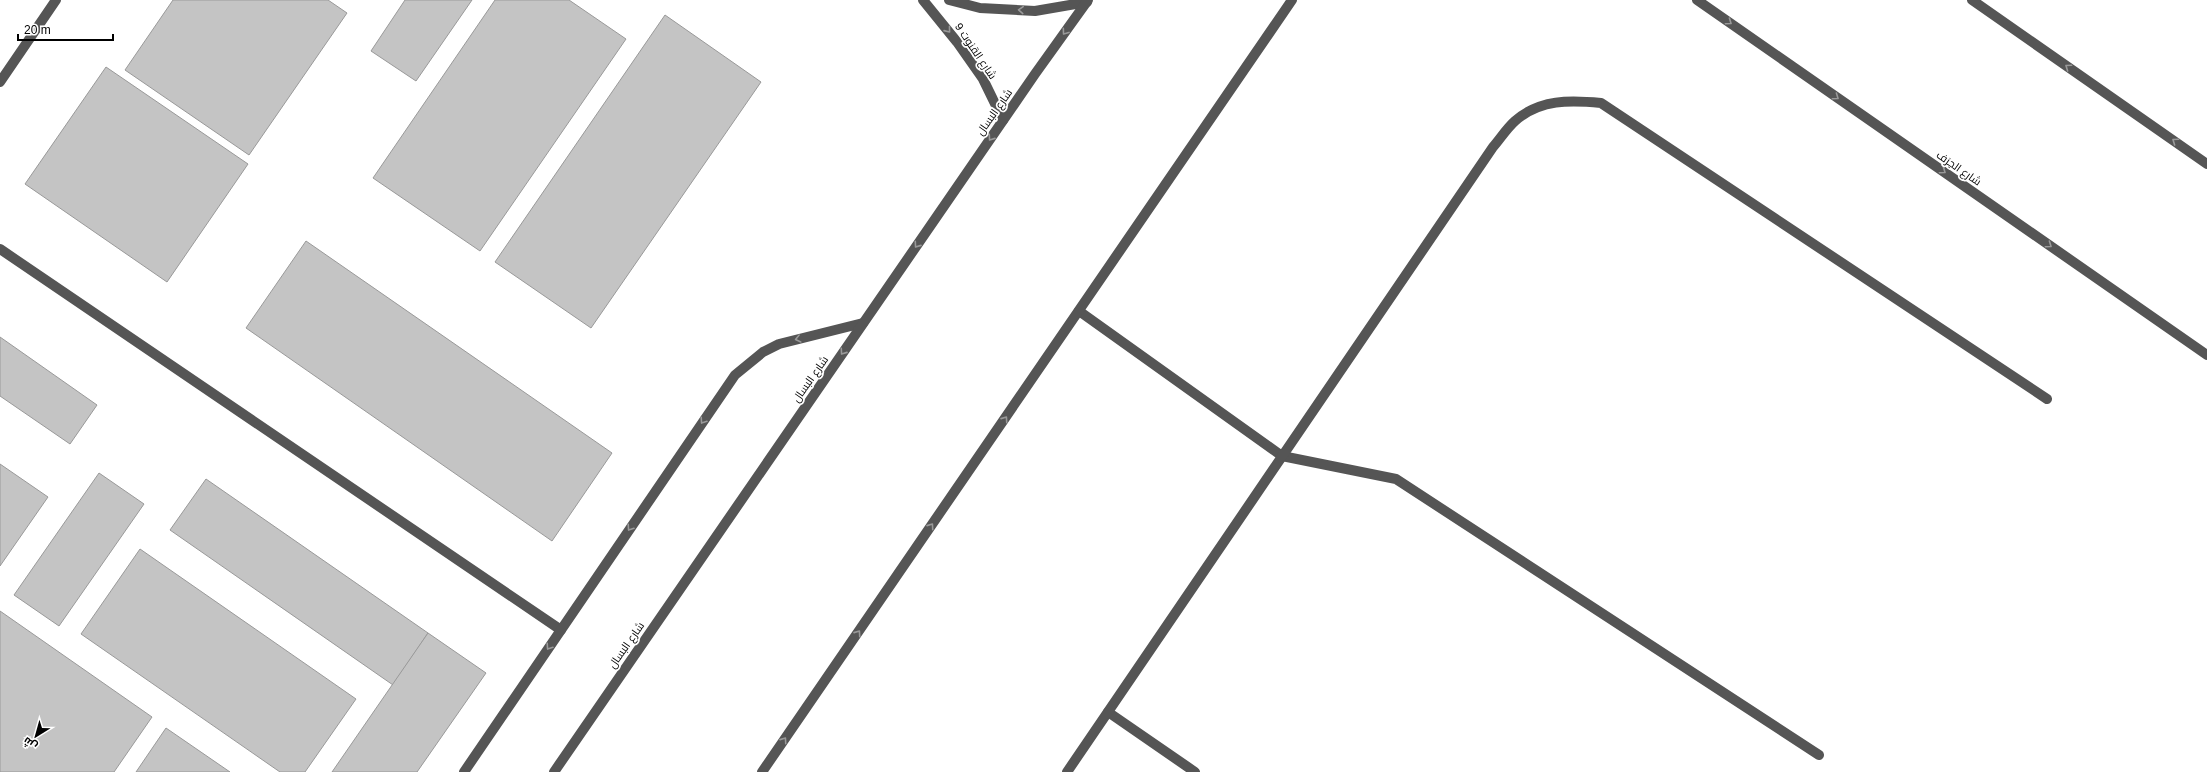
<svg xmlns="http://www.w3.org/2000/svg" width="2207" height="772" font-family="Helvetica,Cairo,sans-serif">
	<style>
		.building { fill: #c4c4c4; stroke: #999 }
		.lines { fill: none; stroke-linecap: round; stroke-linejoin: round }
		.minor { stroke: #555; stroke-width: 10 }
		.oneway { stroke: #999 }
		.labels { text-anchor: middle; stroke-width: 3.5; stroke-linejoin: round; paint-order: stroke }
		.street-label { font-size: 11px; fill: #000; stroke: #fff }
	</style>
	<rect width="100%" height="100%" fill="#fff"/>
	<!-- building -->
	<g class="building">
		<path d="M 173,0 L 328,0 L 347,13 L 249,155 L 125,70 Z"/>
		<path d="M 405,0 L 472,0 L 416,81 L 371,51 Z"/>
		<path d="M 495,0 L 569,0 L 626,39 L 480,251 L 373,178 Z"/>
		<path d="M 665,15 L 761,82 L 591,328 L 495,262 Z"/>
		<path d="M 106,67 L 248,164 L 167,282 L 25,184 Z"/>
		<path d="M 306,241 L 612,453 L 552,541 L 246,328 Z"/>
		<path d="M 0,337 L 97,405 L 70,444 L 0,396 Z"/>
		<path d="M 0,464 L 48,497 L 0,566 Z"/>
		<path d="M 99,473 L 144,504 L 59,626 L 14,595 Z"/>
		<path d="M 206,479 L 428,633 L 393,685 L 170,530 Z"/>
		<path d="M 140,549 L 356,699 L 305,772 L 280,772 L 81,634 Z"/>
		<path d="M 0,611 L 152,717 L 114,772 L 0,772 Z"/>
		<path d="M 428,633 L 486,673 L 417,772 L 332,772 Z"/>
		<path d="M 166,728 L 230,772 L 136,772 Z"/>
	</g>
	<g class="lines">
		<!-- minor -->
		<g class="minor">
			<path d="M 923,0 L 957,42 L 983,79 L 1003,120"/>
			<path d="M 949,0 L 980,8 L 1035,11 L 1087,2"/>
			<path d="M 1697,0 L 2207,355"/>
			<path d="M 1972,0 L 2207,164"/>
			<path d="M 0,82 L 56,0"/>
			<path d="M 0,249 L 561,630"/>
			<path d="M 1079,311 L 1282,456 L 1396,479 L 1819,755"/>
			<path d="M 1108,712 L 1195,772"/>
			<path d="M 464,772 L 735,375 L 763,352 L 779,344 L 863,323"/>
			<path d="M 554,772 L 1035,74 L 1088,0"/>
			<path d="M 762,772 L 1292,0"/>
			<path d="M 1067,772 L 1493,147 C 1500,139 1507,128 1515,121 C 1540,99 1570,100 1601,103 L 2047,399"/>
		</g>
	</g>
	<!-- one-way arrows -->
	<defs><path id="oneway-chevron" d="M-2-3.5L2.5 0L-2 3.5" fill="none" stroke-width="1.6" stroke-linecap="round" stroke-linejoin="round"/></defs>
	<g class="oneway">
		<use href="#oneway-chevron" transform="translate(1021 10) rotate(-177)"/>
		<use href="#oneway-chevron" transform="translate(1729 22) rotate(35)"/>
		<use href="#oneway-chevron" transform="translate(948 30) rotate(51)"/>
		<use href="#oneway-chevron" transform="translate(1065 32) rotate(126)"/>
		<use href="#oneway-chevron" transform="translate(2068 67) rotate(-145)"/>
		<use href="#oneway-chevron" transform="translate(1836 97) rotate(35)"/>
		<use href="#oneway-chevron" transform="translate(991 138) rotate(125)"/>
		<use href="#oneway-chevron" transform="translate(2175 141) rotate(-145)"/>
		<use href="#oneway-chevron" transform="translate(1943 171) rotate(35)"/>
		<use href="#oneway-chevron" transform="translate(917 245) rotate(125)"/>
		<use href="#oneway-chevron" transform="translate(2049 245) rotate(35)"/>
		<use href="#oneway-chevron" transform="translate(798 339) rotate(166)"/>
		<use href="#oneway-chevron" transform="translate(843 352) rotate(125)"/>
		<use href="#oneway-chevron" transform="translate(1005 419) rotate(-55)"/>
		<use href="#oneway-chevron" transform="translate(703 421) rotate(124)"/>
		<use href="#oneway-chevron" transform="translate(931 526) rotate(-55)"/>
		<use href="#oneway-chevron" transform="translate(630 528) rotate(124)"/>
		<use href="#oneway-chevron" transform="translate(858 633) rotate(-55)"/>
		<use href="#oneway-chevron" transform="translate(549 647) rotate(124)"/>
		<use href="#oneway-chevron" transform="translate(784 740) rotate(-55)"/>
	</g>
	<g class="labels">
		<!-- street labels -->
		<g class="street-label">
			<text transform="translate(976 51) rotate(56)" y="4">شارع القنوت 9</text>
			<text transform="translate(994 112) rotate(-55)" y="4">شارع البسال</text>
			<text transform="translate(1959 168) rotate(35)" y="4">شارع الحِرَف</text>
			<text transform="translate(810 379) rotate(-55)" y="4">شارع البسال</text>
			<text transform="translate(626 645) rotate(-55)" y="4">شارع البسال</text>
		</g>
	</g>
	<!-- north arrow -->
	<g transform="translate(36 736) rotate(217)" stroke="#ffffff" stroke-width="3" paint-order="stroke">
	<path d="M0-3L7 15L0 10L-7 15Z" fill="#000000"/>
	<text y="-6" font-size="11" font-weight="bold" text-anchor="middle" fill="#000000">ش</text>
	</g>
	<!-- scale -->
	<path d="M18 34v6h95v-6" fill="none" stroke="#000000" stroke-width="2"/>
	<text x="24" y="34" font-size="12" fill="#000000" stroke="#ffffff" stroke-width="3" paint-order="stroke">20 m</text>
</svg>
